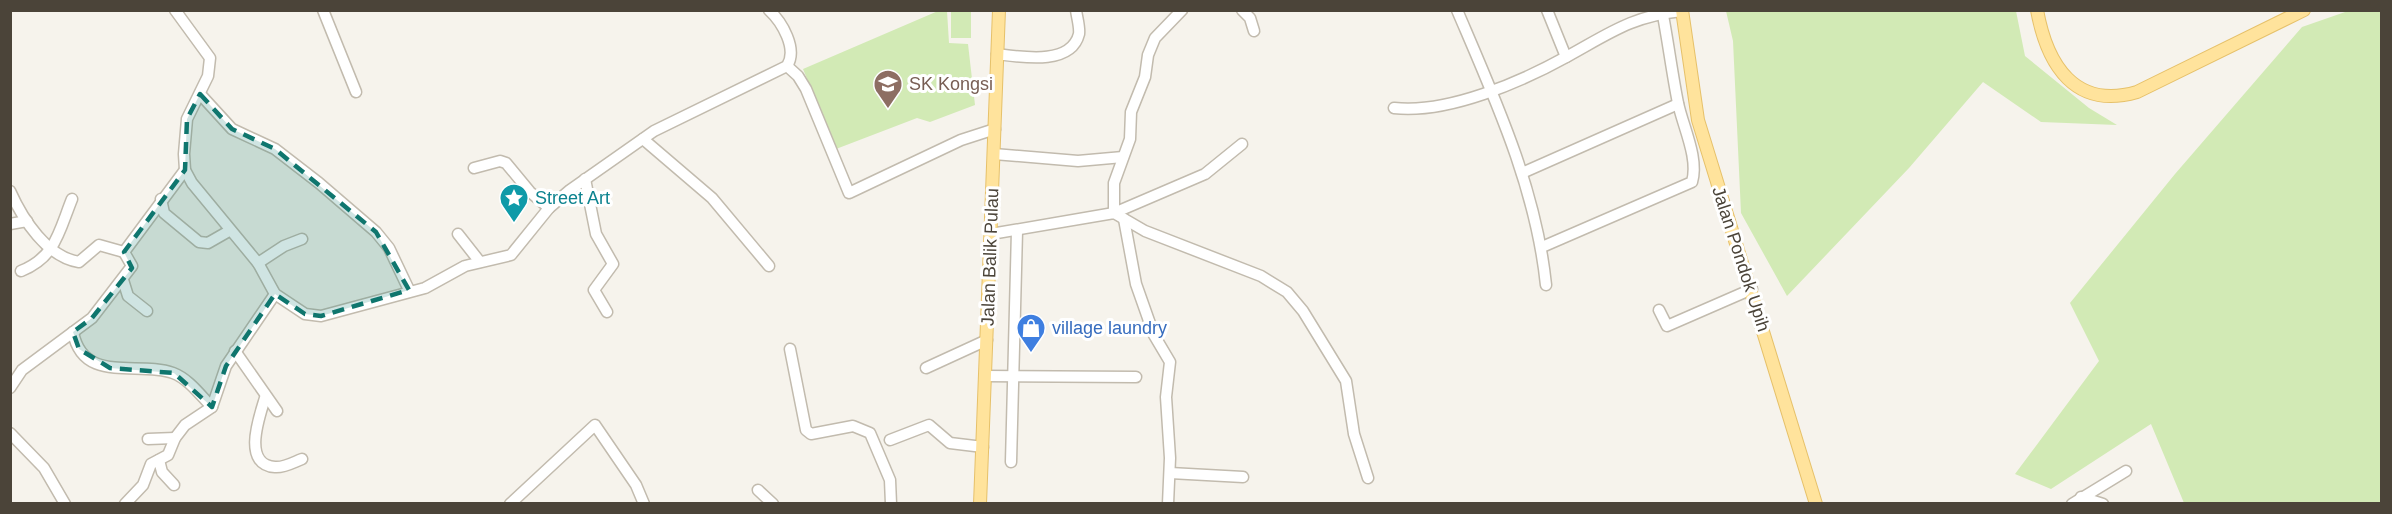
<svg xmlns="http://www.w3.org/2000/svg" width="2392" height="514" font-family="Arial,sans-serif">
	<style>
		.green { fill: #d2eab5 }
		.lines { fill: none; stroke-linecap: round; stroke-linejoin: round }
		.minor-casing { stroke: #c2bbae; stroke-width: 13 }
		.major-casing { stroke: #e6c16a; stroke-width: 14 }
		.minor { stroke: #fff; stroke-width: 10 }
		.major { stroke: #ffe39c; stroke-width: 12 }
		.marked { fill: #0f766e; fill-opacity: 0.2; stroke: #0f766e; stroke-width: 4.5; stroke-dasharray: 12 8; stroke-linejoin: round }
		.labels { text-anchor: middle; stroke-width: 6; stroke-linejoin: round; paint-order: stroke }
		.education-label { font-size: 18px; fill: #785e54; stroke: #fff; text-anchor: start }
		.culture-label { font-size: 18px; fill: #0d838f; stroke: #fff; text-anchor: start }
		.street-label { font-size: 18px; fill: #4b4439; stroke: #fff }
		.shop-label { font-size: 18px; fill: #366cbe; stroke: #fff; text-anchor: start }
	</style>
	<rect width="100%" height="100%" fill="#f6f3ec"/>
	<!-- green -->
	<g class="green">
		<path d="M 938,11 L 947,11 L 949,43 L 968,44 L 975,105 L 930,122 L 917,118 L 836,149 L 803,69 Z"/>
		<rect x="951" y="11" width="20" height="27"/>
		<path d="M 1726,11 L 2016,11 L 2025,56 L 2089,108 L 2117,125 L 2041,122 L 1983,82 L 1909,168 L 1787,296 L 1741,213 L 1733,41 Z"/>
		<path d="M 2348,11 L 2381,11 L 2381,503 L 2184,503 L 2151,424 L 2051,489 L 2015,474 L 2099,361 L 2070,303 L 2175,174 L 2302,27 Z"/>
	</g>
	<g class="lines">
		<!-- minor casing -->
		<g class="minor-casing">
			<g id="minor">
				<path d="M 175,10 L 210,58 L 208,76 L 187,119 L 184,154 L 185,170 L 192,183 L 258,263 L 275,294 L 305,314 L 321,316 L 425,288 L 465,266 L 511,255 L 549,208 L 570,190 L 654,131 L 787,66 C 798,49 782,22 769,10"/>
				<path d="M 323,10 L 356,92"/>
				<path d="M 1182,10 L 1155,38 L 1148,55 L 1145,77 L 1131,112 L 1130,139 L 1114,183 L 1114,213 L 1205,174 L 1242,144"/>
				<path d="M 1242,10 L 1250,18 L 1254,31"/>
				<path d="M 1457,10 C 1495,99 1536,188 1546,285"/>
				<path d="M 1547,10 L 1566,57"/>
				<path d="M 997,54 C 1021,57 1071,66 1079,34 C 1080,27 1077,18 1076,10"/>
				<path d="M 787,66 L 798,76 L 806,89 L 849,193 L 961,140 L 995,129"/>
				<path d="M 200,94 L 232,129 L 275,149 L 319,183 L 376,232 L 389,248 L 409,290"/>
				<path d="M 1394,108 C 1448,114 1521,82 1568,56 C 1610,33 1632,16 1682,11"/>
				<path d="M 643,139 L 712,198 L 769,266"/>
				<path d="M 994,154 L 1078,161 L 1123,157"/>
				<path d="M 474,168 L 500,161 L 506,163 L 530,192 L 549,208"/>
				<path d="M 1522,173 L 1678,104"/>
				<path d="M 585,179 L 596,234 L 613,264 L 594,290 L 607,312"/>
				<path d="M 10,191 C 23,220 47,257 79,262 L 99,245 L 124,252"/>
				<path d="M 161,199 L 164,213 L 199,242 L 208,243 L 229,231"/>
				<path d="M 1124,219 L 1136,284 L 1154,335 L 1170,362 L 1166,397 L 1170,458 L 1168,504"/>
				<path d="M 10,224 L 27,221"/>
				<path d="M 458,234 L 480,262"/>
				<path d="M 991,234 L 1114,213 L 1145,231 L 1261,276 L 1287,292 L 1303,311 L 1346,381 L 1354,434 L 1368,478"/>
				<path d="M 1542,247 L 1692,182 C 1699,158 1683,127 1678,103 C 1672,73 1668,41 1662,10"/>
				<path d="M 258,263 L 284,246 L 302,239"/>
				<path d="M 21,271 C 56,257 59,231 72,199"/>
				<path d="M 123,280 L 128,296 L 147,311"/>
				<path d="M 1659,310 L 1667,326 L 1752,289"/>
				<path d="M 73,332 C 83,385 139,360 173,373 C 189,379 201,396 212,407"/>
				<path d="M 790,349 L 806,430 L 811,434 L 853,426 L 870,433 L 890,480 L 891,504"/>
				<path d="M 235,351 L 277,411"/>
				<path d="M 926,368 L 987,340"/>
				<path d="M 986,376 L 1136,377"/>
				<path d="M 10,388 L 22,370 L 92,318 L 132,266 L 124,252 L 185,170"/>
				<path d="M 265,398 C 260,415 241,465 275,467 C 284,468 294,462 302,459"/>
				<path d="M 10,433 L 44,468 L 65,504"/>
				<path d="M 148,439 L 175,438"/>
				<path d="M 890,440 L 929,425 L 950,443 L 983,447"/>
				<path d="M 159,460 L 162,472 L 174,485"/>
				<path d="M 1011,462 L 1017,231"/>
				<path d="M 1170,473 L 1243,477"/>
				<path d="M 758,490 L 773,504"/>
				<path d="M 2081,497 L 2103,504"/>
				<path d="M 125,504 L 143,485 L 151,464 L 168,455 L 175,438 L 185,425 L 212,407 L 226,366 L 275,294"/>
				<path d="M 510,504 L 595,425 L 636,485 L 644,504"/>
				<path d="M 2072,504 L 2126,471"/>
			</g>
		</g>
		<!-- major casing -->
		<g class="major-casing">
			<g id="major">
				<path d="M 1682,10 L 1698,120 L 1816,504"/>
				<path d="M 2037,10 C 2047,65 2075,110 2137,92 L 2304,10"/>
				<path d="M 980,504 L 999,10"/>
			</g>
		</g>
		<!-- minor -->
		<use href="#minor" class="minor"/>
		<!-- major -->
		<use href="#major" class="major"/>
	</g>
	<!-- marked area -->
	<path class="marked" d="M 200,94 L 232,129 L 275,149 L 376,232 L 409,290 L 321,316 L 305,314 L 275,294 L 226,366 L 212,407 L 174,373 L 110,368 L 79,349 L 73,332 L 92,318 L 132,268 L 124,252 L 185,170 L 187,119 Z"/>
	<!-- icons -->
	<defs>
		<g id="school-pin" transform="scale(1.5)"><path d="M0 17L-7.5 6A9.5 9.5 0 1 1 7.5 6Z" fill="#8d6e63" stroke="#fff"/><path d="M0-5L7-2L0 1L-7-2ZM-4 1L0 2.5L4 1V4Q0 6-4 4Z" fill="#fff"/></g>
		<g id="sight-pin" transform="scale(1.5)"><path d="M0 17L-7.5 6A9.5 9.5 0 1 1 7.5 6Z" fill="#0f9aa8" stroke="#fff"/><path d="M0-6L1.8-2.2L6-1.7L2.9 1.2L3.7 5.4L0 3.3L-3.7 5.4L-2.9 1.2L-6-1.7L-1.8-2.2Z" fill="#fff"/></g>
		<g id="shop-pin" transform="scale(1.5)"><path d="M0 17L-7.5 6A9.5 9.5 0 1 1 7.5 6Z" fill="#3f7fe0" stroke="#fff"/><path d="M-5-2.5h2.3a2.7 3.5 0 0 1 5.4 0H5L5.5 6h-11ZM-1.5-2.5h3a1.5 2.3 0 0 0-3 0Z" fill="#fff"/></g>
	</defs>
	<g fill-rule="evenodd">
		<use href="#school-pin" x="888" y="84"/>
		<use href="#sight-pin" x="514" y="198"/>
		<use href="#shop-pin" x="1031" y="328"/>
	</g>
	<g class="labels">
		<!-- education labels -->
		<g class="education-label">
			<text x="909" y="90">SK Kongsi</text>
		</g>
		<!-- culture labels -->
		<g class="culture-label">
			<text x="535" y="204">Street Art</text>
		</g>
		<!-- street labels -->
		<g class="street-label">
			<text transform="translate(990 257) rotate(-88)" y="6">Jalan Balik Pulau</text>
			<text transform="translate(1741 259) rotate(72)" y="6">Jalan Pondok Upih</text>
		</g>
		<!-- shop labels -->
		<g class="shop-label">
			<text x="1052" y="334">village laundry</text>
		</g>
	</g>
	<!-- border -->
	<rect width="2392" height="514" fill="none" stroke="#4b4439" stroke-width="24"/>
</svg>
